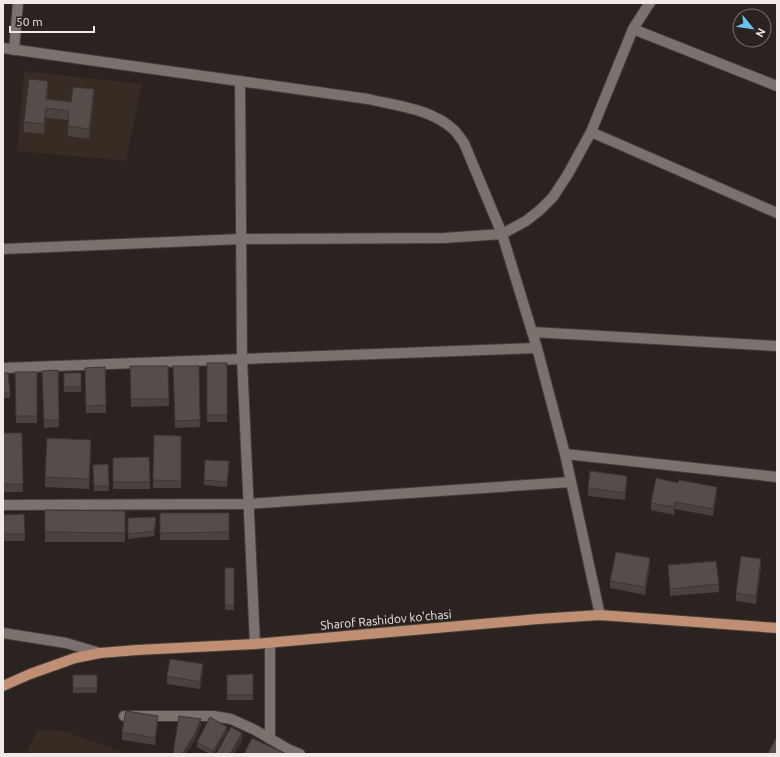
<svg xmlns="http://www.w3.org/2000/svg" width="780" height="757" font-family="Ubuntu,sans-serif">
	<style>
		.built { fill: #382b24 }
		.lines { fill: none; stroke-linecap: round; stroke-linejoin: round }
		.minor-casing { stroke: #443d3a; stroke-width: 12 }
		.major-casing { stroke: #443d3a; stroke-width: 12 }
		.minor { stroke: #7b726d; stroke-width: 10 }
		.major { stroke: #c08f73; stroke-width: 10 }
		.wall { fill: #49423f }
		.shaded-wall { fill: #3c3633 }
		.building { fill: #554d49; stroke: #3c3633 }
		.labels { text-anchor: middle; stroke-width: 3; stroke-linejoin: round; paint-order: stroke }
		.street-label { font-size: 12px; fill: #f0eae8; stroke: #2a231f }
	</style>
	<rect width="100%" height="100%" fill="#2a231f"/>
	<!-- built -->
	<g class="built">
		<path d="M 24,71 L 142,84 L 126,161 L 17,151 Z"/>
		<path d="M 37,730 L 63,731 L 130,754 L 26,754 Z"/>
	</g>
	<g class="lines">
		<!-- minor casing -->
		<g class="minor-casing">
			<g id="minor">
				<path d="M 633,29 L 647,7 L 650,3"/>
				<path d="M 3,48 L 368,99 C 397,106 432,109 454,130 C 458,134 461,139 464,143 L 502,234 L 537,348 L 565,454 L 600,615"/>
				<path d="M 14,50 L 18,3"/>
				<path d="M 240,81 L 242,359 L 255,644"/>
				<path d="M 591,132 L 777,213"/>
				<path d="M 3,249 L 241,239 L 444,238 L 502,234 L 526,221 L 540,210 L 553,197 L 568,174 L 591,132 L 633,29 L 777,86"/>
				<path d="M 532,332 L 777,346"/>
				<path d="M 3,368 L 537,348"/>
				<path d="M 565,454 L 777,477"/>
				<path d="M 3,505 L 248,504 L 571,482"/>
				<path d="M 3,633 L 66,643 L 100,653"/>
				<path d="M 124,716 L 213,716 L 231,719 L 255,730 L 288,749 L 300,754"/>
				<path d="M 270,739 L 270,643"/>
			</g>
		</g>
		<!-- major casing -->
		<g class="major-casing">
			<path id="major" d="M 3,686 L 30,674 L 75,658 L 100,653 L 137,650 L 255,644 L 538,619 L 600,615 L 777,628"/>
		</g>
		<!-- minor -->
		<use href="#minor" class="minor"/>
		<!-- major -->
		<use href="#major" class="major"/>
	</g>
	<!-- wall -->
	<g class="wall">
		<path d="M 48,91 L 47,100 L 71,102 L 94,99 L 89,139 L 68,136 L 68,120 L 46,118 L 44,134 L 24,132 L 24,122 Z"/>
		<rect x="207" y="363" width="20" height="59"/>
		<path d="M 130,366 L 168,366 L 169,406 L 131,407 Z"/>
		<path d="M 173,366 L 199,366 L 200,427 L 175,428 Z"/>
		<path d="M 105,367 L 106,413 L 86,413 L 85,368 Z"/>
		<path d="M 58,370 L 59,427 L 44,428 L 42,371 Z"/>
		<path d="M 15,372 L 37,372 L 37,423 L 16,423 Z"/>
		<path d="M 3,373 L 10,393 L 10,398 L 3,398 Z"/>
		<rect x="64" y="373" width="17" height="19"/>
		<path d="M 3,433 L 22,433 L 23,492 L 3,492 Z"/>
		<path d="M 154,435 L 181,436 L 181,488 L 153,488 Z"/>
		<path d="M 91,450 L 89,489 L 45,487 L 45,477 Z"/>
		<path d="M 149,457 L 150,489 L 113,489 L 113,458 Z"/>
		<path d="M 108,464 L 109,491 L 94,491 L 93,465 Z"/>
		<path d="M 229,466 L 227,487 L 204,485 L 204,480 Z"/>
		<path d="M 627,483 L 625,500 L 588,496 L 588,488 Z"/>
		<path d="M 717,494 L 713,516 L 675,509 L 674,515 L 651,510 L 651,503 Z"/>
		<path d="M 45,510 L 125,511 L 125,542 L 45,542 Z"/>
		<rect x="160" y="513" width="69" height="27"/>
		<path d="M 24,514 L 25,541 L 3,541 L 3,515 Z"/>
		<path d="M 128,518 L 156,522 L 154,536 L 128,539 Z"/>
		<path d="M 668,565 L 719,584 L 719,592 L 670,596 Z"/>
		<path d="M 650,566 L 645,595 L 610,588 L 610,581 Z"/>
		<path d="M 761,567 L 756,604 L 736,601 L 736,593 Z"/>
		<rect x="225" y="568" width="9" height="42"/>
		<path d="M 203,672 L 200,689 L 167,684 L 167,676 Z"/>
		<path d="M 253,674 L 253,700 L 227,700 L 227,675 Z"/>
		<path d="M 97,675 L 97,693 L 73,693 L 73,688 Z"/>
		<path d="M 158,723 L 155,745 L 122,740 L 122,732 Z"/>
		<path d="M 227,732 L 214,754 L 210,754 L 197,747 L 197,742 Z"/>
	</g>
	<!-- shaded-wall -->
	<g class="shaded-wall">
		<path d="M 48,81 L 48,91 L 46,109 L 46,99 Z"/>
		<path d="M 94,89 L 94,99 L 89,139 L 89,129 Z"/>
		<path d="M 46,108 L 46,118 L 44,134 L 44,124 Z"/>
		<path d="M 627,476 L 627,483 L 625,500 L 625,493 Z"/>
		<path d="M 717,487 L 717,494 L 713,516 L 713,509 Z"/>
		<path d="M 675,502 L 675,509 L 674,515 L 674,507 Z"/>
		<path d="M 156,517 L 156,522 L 154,536 L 154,531 Z"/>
		<path d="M 650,558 L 650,566 L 645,595 L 645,587 Z"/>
		<path d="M 761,559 L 761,567 L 756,604 L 756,596 Z"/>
		<path d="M 203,664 L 203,672 L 200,689 L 200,682 Z"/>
		<path d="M 158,716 L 158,723 L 155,745 L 155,738 Z"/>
		<path d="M 201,719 L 201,726 L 194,742 L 186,754 L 182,754 Z"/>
		<path d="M 227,727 L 227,732 L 214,754 L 213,754 L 213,751 Z"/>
		<path d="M 242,733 L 242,741 L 234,754 L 230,754 Z"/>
	</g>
	<!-- building -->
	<g class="building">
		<path d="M 29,79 L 48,81 L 46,99 L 71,102 L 73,87 L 94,89 L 89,129 L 68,126 L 69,111 L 46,108 L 44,124 L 24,122 Z"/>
		<rect x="207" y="363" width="20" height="52"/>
		<path d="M 130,366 L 168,366 L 169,399 L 131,399 Z"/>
		<path d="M 173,366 L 199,366 L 200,420 L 175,421 Z"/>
		<path d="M 105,367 L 106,405 L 86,406 L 85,368 Z"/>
		<path d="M 58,370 L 59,420 L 44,420 L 42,371 Z"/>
		<path d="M 15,372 L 37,372 L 37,416 L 16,416 Z"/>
		<path d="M 3,373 L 8,373 L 10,393 L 3,393 Z"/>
		<rect x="64" y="373" width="17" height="14"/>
		<path d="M 3,433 L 22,433 L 23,484 L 3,484 Z"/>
		<path d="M 154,435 L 181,436 L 181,481 L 153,480 Z"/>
		<path d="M 47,438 L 91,440 L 89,479 L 45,477 Z"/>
		<path d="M 149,457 L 150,482 L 113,482 L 113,458 Z"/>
		<path d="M 205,460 L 229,461 L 227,482 L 204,480 Z"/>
		<path d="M 108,464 L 109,486 L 94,486 L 93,465 Z"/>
		<path d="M 590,471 L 627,476 L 625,493 L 588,488 Z"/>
		<path d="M 656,478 L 678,483 L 679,480 L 717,487 L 713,509 L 675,502 L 674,507 L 651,503 Z"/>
		<path d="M 45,510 L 125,511 L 125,533 L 45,532 Z"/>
		<path d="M 160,513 L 229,513 L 229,532 L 160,533 Z"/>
		<path d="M 24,514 L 25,534 L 3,534 L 3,515 Z"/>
		<path d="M 156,517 L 154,531 L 128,534 L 128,518 Z"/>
		<path d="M 616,552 L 650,558 L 645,587 L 610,581 Z"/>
		<path d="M 741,556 L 761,559 L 756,596 L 736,593 Z"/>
		<path d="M 716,561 L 719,584 L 670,589 L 668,565 Z"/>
		<rect x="225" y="568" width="9" height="37"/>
		<path d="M 170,659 L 203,664 L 200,682 L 167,676 Z"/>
		<path d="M 253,674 L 253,695 L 227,695 L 227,675 Z"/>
		<rect x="73" y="675" width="24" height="13"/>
		<path d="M 126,711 L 158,716 L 155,738 L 122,732 Z"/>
		<path d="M 179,716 L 201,719 L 194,735 L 182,754 L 173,754 Z"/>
		<path d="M 210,717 L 227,727 L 213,751 L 197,742 Z"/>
		<path d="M 231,727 L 242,733 L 230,754 L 216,754 Z"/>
		<path d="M 777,736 L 777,754 L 768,754 Z"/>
		<path d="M 252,738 L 286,754 L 244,754 Z"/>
	</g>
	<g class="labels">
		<!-- street labels -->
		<g class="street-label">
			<text transform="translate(386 620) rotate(-5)" y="4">Sharof Rashidov ko'chasi</text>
		</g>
	</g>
	<!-- border -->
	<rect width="780" height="757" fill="none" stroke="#f0eae8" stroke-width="8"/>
	<!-- north arrow -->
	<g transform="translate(752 28) rotate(119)"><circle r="19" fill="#2a231f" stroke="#79736f"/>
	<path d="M0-3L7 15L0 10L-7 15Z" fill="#67c4ef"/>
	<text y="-6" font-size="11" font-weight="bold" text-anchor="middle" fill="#f0eae8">N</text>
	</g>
	<!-- scale -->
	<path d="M10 26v6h84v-6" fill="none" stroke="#f0eae8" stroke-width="2"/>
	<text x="16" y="26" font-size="12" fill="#f0eae8" stroke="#2a231f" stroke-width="3" paint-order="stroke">50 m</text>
</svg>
